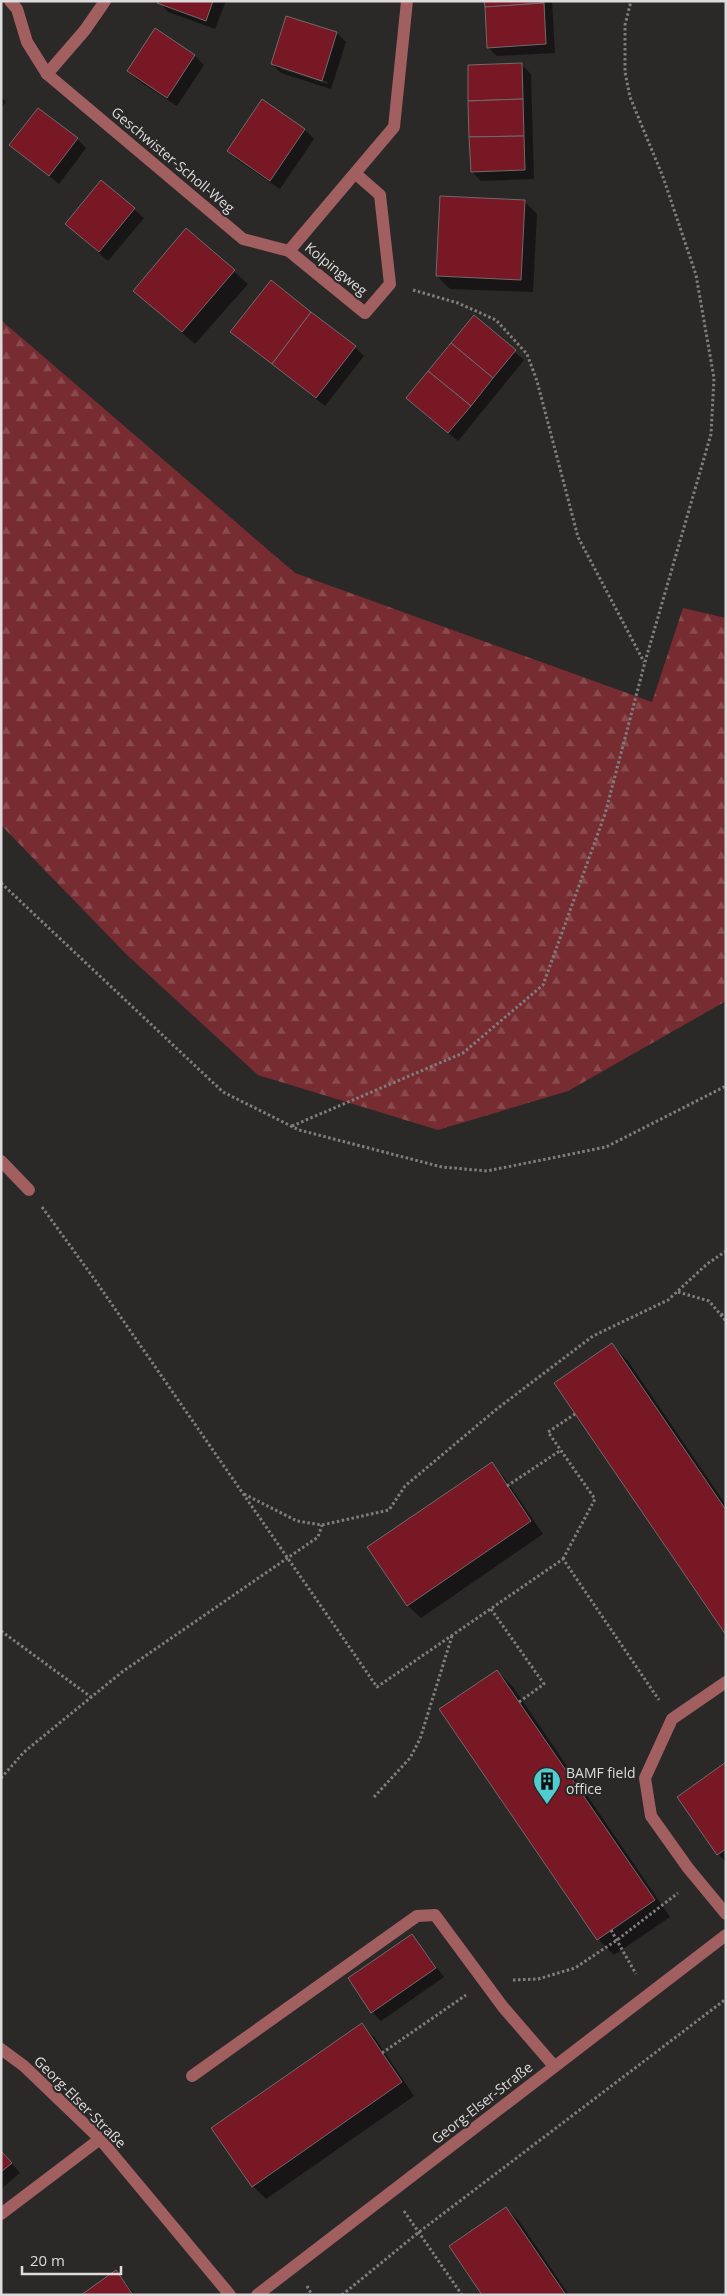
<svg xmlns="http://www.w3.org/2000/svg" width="727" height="2296" font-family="'Open Sans',sans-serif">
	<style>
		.forest { fill: url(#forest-firs) }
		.shadow { fill: #0007; fill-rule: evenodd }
		.building { fill: #781825; stroke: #6e6b6b }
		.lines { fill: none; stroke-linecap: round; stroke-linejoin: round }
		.path { stroke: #7f7d7d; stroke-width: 3; stroke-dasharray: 2.5 2.5; stroke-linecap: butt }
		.minor { stroke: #a15f60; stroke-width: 12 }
		.labels { text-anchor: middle; stroke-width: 4.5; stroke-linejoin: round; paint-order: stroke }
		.street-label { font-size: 14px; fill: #dddbdb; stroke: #2b2828 }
		.poi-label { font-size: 14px; fill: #dddbdb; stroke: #2b2828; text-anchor: start }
	</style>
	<defs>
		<pattern id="forest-firs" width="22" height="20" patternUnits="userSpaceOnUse" patternTransform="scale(1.25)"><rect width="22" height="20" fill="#772c31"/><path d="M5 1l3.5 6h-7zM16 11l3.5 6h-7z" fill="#8a4a4e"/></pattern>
	</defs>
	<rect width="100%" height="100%" fill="#2b2828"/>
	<!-- forest -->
	<path class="forest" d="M 1,320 L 295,573 L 652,702 L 683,608 L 726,618 L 726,1001 L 568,1091 L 438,1130 L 258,1075 L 126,954 L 1,825 Z"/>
	<!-- shadow -->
	<g class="shadow">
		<path d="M 159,1 L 226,1 L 215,29 L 168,12 Z"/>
		<path d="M 485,1 L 552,1 L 555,53 L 497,56 L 488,47 Z"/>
		<path d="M 287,17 L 337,33 L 346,42 L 331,89 L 281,73 L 272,64 ZM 281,66 L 328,82 L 327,84 L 281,69 Z"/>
		<path d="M 155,30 L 195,56 L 204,65 L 177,106 L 137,80 L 128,71 Z"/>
		<path d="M 522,65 L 531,74 L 534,179 L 481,181 L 472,172 Z"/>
		<path d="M 1,97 L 6,102 L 1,108 Z"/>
		<path d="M 263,101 L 305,130 L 314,139 L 280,189 L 237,160 L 228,151 Z"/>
		<path d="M 77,139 L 86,148 L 59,184 L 11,145 Z"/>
		<path d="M 102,182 L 144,218 L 108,261 L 66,224 Z"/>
		<path d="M 524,201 L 537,214 L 533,292 L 450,289 L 437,276 Z"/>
		<path d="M 187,230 L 248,284 L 195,344 L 134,291 Z"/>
		<path d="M 474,317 L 524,360 L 458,441 L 417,407 Z"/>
		<path d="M 232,332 L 355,347 L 364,356 L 325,406 Z"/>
		<path d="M 612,1345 L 628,1361 L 726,1505 L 726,1633 Z"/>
		<path d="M 491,1464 L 504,1477 L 543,1534 L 421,1618 L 408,1606 L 369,1548 Z"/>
		<path d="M 497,1671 L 513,1687 L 670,1917 L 614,1955 L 598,1939 L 441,1710 Z"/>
		<path d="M 726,1764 L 726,1862 L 718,1854 Z"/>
		<path d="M 412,1935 L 444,1977 L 381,2021 L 372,2012 Z"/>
		<path d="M 362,2025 L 375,2038 L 414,2096 L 266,2199 L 253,2186 Z"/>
		<path d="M 1,2151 L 20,2173 L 1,2189 Z"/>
		<path d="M 506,2208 L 519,2221 L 569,2295 L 484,2295 Z"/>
		<path d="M 116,2272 L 136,2295 L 83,2295 Z"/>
	</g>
	<!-- building -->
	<g class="building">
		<path d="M 158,1 L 213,1 L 206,21 L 157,3 Z"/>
		<path d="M 484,1 L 544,1 L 544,3 L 485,7 Z"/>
		<path d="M 544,3 L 546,44 L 487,48 L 485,7 Z"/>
		<path d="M 286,16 L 337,32 L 322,81 L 271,64 Z"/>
		<path d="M 155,28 L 195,55 L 167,98 L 127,71 Z"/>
		<path d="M 522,63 L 523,99 L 468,101 L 468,65 Z"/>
		<path d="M 262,99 L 305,129 L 270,181 L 227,151 Z"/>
		<path d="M 523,99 L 524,136 L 469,137 L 468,101 Z"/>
		<path d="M 38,108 L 78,138 L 49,176 L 9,145 Z"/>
		<path d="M 524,136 L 525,170 L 471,172 L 469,137 Z"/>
		<path d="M 101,180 L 135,208 L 99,252 L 65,224 Z"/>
		<path d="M 440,196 L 525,200 L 521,280 L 436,276 Z"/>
		<path d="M 186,228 L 235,270 L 182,332 L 133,291 Z"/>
		<path d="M 271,280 L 311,312 L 272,364 L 230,332 Z"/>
		<path d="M 311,312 L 356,346 L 316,398 L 272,364 Z"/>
		<path d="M 474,315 L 516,350 L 493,378 L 451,343 Z"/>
		<path d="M 451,343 L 493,378 L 471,406 L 428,371 Z"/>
		<path d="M 428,371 L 471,406 L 448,433 L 406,398 Z"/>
		<path d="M 612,1343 L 726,1510 L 726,1635 L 554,1383 Z"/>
		<path d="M 492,1462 L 531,1521 L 407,1606 L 367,1547 Z"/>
		<path d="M 497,1670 L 655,1900 L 597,1940 L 439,1709 Z"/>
		<path d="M 726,1762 L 726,1849 L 717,1855 L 677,1797 Z"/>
		<path d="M 412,1934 L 436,1968 L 371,2013 L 348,1978 Z"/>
		<path d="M 362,2023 L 402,2082 L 252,2187 L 211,2128 Z"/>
		<path d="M 1,2151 L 12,2163 L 1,2172 Z"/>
		<path d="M 506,2207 L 566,2295 L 482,2295 L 449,2246 Z"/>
		<path d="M 116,2270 L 133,2295 L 81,2295 Z"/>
	</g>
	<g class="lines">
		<!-- path -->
		<g class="path">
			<path d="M 413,290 L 458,303 L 496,320 L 527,354 L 537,381 L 578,537 L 644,662"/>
			<path d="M 1,883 L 223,1092 L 299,1130 L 442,1167 L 487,1171 L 606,1147 L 726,1086"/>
			<path d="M 292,1126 L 463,1053 L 543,985 L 605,814 L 645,662 L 711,434 L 714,378 L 696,275 L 663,177 L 630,97 L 625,72 L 625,25 L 631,1"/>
			<path d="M 42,1207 L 95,1280 L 377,1687 L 563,1559 L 659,1700"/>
			<path d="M 678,1292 L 709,1301 L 726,1321"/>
			<path d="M 721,1315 L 726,1312"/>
			<path d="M 507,1486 L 561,1450"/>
			<path d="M 244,1494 L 297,1521 L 322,1525 L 389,1510 L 405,1486 L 498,1408 L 593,1336 L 668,1300 L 707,1264 L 726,1251"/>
			<path d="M 563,1559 L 595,1499 L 548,1432 L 575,1414"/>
			<path d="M 491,1609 L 544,1684 L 519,1702"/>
			<path d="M 1,1631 L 91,1697"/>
			<path d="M 1,1778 L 24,1752 L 122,1672 L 318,1537 L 322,1525"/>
			<path d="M 374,1797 L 410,1758 L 420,1739 L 452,1636"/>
			<path d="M 611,1930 L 636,1974"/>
			<path d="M 513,1980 L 538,1979 L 575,1968 L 617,1940 L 678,1893"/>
			<path d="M 382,2053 L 466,1995"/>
			<path d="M 404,2211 L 462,2295"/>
			<path d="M 307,2286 L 312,2295"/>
			<path d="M 342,2295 L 419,2232 L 726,1999"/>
		</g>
		<!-- minor -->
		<g class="minor">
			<path d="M 10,1 L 17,9 L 27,42 L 47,74 L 243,239 L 289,251"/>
			<path d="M 47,74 L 85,30 L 105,1"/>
			<path d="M 356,174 L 380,195 L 390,284 L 365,313 L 289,251 L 394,127 L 407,1"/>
			<path d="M 1,1161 L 29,1190"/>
			<path d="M 726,1682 L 672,1719 L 645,1778 L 651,1816 L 688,1868 L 726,1914"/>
			<path d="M 1,2049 L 24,2066 L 100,2139 L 230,2295"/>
			<path d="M 192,2076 L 417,1916 L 435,1915 L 503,2007 L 554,2066"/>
			<path d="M 1,2214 L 100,2139"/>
			<path d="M 257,2295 L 726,1935"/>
		</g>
	</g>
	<!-- icons -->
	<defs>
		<g id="building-pin" transform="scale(1.4375)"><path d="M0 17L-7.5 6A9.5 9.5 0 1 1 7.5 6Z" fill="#51ccd1" stroke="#2b2828"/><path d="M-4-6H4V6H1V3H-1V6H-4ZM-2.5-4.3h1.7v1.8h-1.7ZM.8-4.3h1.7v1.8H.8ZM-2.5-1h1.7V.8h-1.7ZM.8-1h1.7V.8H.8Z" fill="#111"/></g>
	</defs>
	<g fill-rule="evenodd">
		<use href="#building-pin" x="547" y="1781"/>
	</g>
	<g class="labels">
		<!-- street labels -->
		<g class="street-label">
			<text transform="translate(173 160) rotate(40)" y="5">Geschwister-Scholl-Weg</text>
			<text transform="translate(336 269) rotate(39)" y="5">Kolpingweg</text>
			<text transform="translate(80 2102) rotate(45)" y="5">Georg-Elser-Straße</text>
			<text transform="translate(482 2103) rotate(-38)" y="5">Georg-Elser-Straße</text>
		</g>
		<!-- poi labels -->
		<g class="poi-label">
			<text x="566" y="1778">BAMF field<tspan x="566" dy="16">office</tspan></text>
		</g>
	</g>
	<!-- border -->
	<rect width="727" height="2296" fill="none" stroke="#dddbdb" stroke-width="5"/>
	<!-- scale -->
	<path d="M22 2266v8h99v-8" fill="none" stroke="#dddbdb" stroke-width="2.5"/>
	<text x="30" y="2266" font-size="15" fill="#dddbdb" stroke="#2b2828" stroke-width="4" paint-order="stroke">20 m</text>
</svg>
